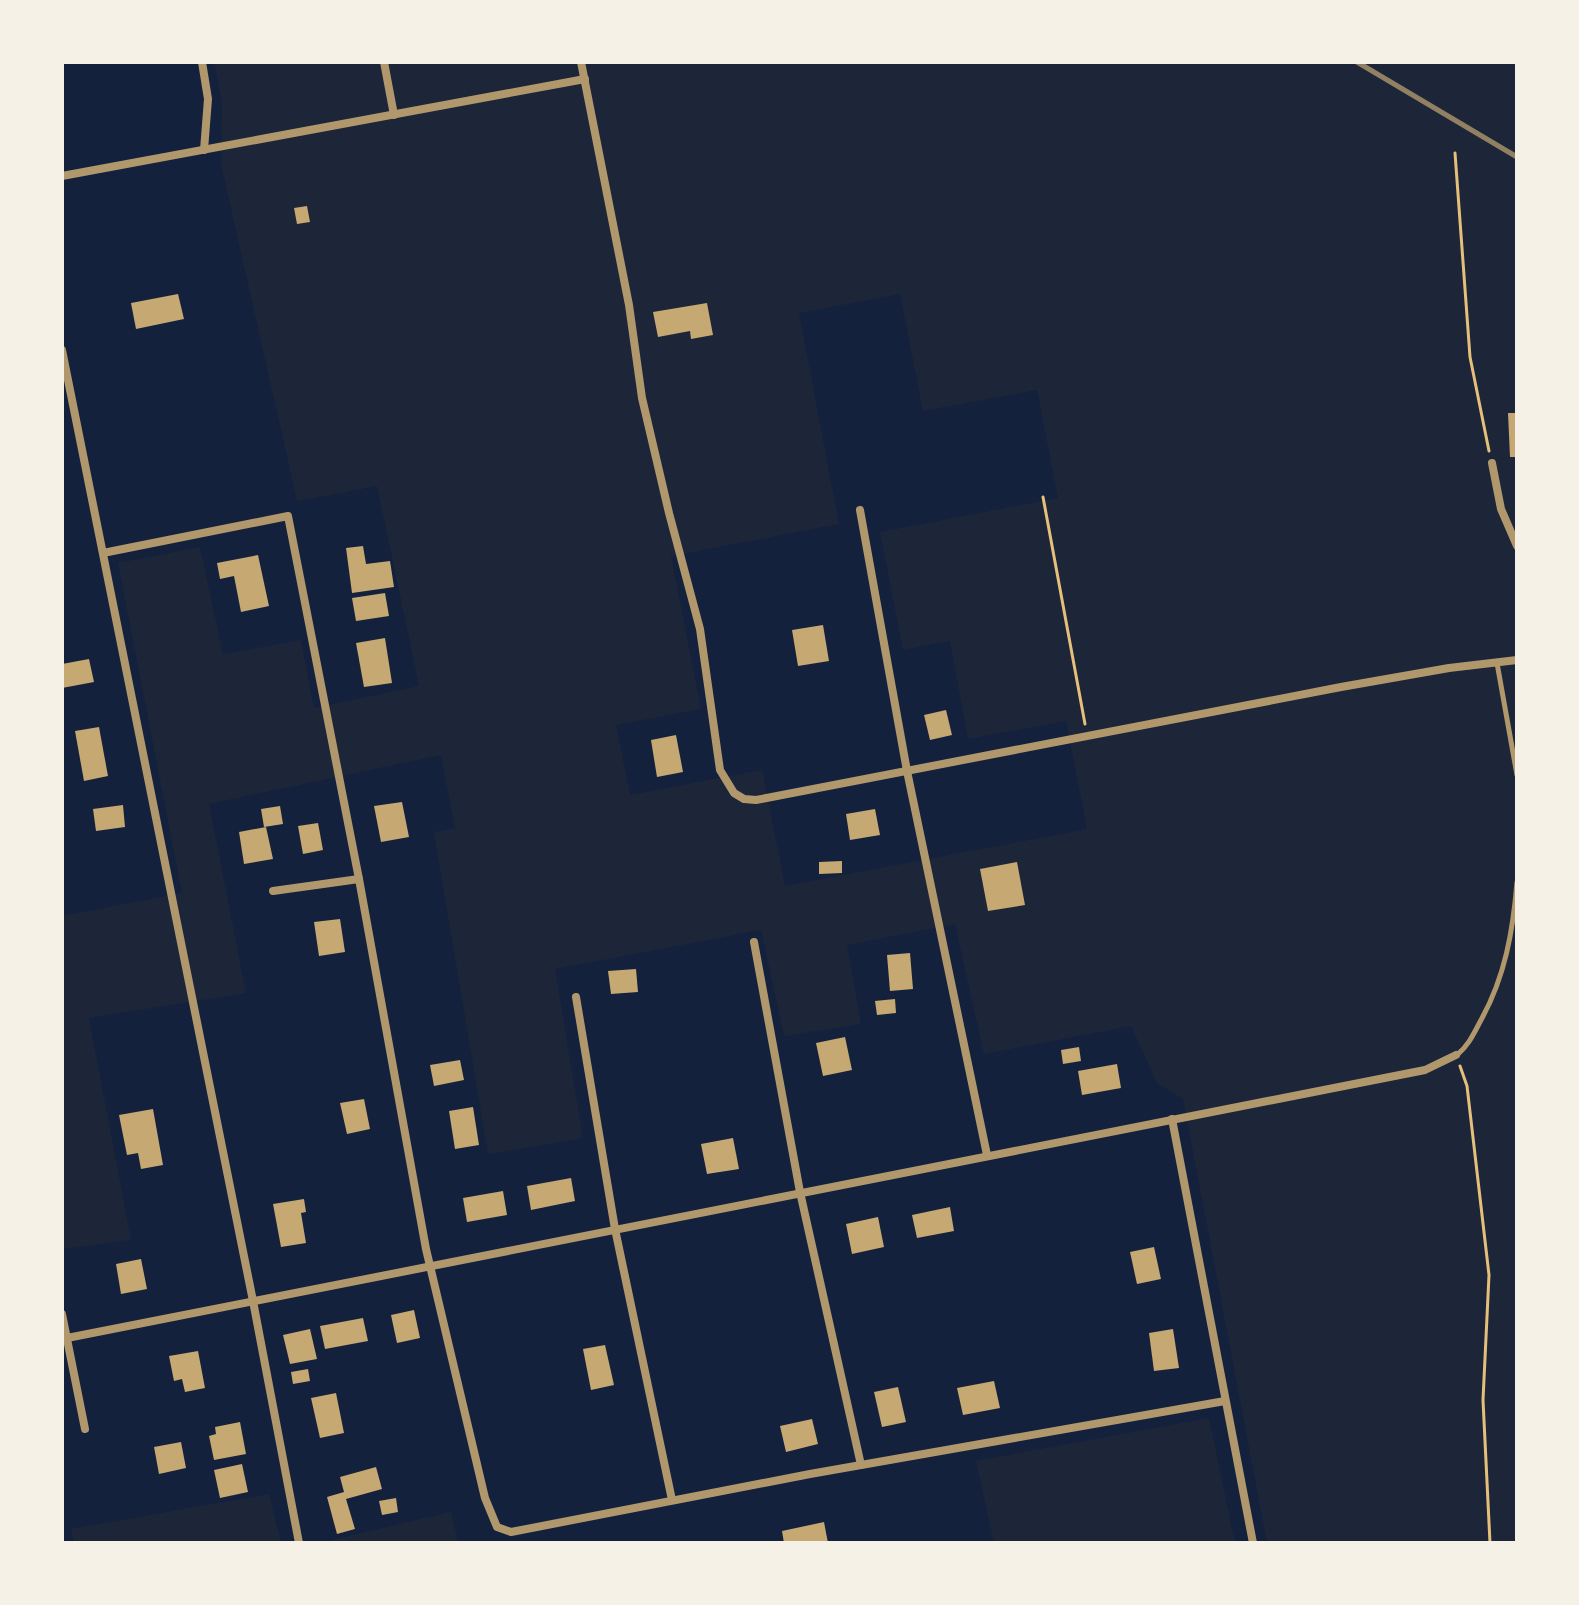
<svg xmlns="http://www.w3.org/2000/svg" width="1579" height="1605" font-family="'PT Sans Narrow',sans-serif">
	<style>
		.green { fill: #1d2539; fill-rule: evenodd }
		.building { fill: #c6a872 }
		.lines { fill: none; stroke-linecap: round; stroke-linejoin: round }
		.path { stroke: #e5c07b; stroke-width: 3 }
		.service { stroke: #b1986c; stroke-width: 5 }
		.minor { stroke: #b1986c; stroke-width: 8 }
		.rail { stroke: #918062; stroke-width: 5 }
	</style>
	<rect width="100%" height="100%" fill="#14213d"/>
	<!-- green -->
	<g class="green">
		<path d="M 214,62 L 1517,62 L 1517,1543 L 1267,1543 L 1183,1099 L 1157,1083 L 1131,1026 L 984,1054 L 955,924 L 847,945 L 861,1024 L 784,1036 L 761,930 L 555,969 L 583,1138 L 488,1154 L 434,832 L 455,828 L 441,755 L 209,804 L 246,993 L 89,1018 L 131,1240 L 62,1249 L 62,916 L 182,893 L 118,563 L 200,547 L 223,654 L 301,640 L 314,708 L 419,686 L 377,486 L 297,501 L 221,164 L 222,102 ZM 900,294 L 923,411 L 1037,390 L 1058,498 L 880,532 L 903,650 L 950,641 L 968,739 L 1066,721 L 1087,829 L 785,886 L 762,770 L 630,795 L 616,725 L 701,709 L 671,556 L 839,524 L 799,313 Z"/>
		<path d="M 1209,1418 L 1235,1543 L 994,1543 L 976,1461 Z"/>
		<path d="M 269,1494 L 281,1543 L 74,1543 L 71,1529 Z"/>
		<path d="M 451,1512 L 458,1543 L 319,1543 Z"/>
	</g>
	<!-- building -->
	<g class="building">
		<path d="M 307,206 L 310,222 L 297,224 L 294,208 Z"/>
		<path d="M 178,294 L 184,319 L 136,329 L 131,303 Z"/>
		<path d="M 707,303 L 713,335 L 691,339 L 690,331 L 658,337 L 653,312 Z"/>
		<path d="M 1508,413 L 1517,413 L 1517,457 L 1510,457 Z"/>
		<path d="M 363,546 L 366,564 L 390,561 L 394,587 L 352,593 L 346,548 Z"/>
		<path d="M 258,555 L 269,606 L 241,612 L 234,576 L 220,579 L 217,563 Z"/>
		<path d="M 385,593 L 389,616 L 356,621 L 352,598 Z"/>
		<path d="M 823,625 L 829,661 L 798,666 L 792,630 Z"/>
		<path d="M 385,638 L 392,683 L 364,687 L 356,643 Z"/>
		<path d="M 89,659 L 94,682 L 62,688 L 62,664 Z"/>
		<path d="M 946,710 L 952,735 L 930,740 L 924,715 Z"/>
		<path d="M 99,727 L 108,776 L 84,781 L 75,731 Z"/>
		<path d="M 676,735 L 683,772 L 657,777 L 651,740 Z"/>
		<path d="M 402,802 L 409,837 L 381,842 L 374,806 Z"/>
		<path d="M 123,805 L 125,827 L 96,831 L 93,809 Z"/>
		<path d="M 280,806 L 283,824 L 264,827 L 261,809 Z"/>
		<path d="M 875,809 L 880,835 L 850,840 L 846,814 Z"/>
		<path d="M 318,823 L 323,850 L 303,854 L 298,826 Z"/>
		<path d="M 266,827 L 273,859 L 244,864 L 239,832 Z"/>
		<path d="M 842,861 L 842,873 L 819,874 L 819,862 Z"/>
		<path d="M 1017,862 L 1025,905 L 988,911 L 980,869 Z"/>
		<path d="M 340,919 L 345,952 L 319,956 L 314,922 Z"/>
		<path d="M 910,953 L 913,989 L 890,991 L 887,955 Z"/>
		<path d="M 636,969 L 638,992 L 611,994 L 608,971 Z"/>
		<path d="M 895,999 L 896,1013 L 877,1015 L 875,1001 Z"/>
		<path d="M 845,1037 L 852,1070 L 823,1076 L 816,1043 Z"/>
		<path d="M 1079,1047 L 1081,1061 L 1063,1064 L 1061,1050 Z"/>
		<path d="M 460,1060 L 464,1080 L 434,1086 L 430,1065 Z"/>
		<path d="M 1117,1064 L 1121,1088 L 1082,1095 L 1078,1071 Z"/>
		<path d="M 364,1099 L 370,1129 L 347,1134 L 340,1103 Z"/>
		<path d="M 473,1107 L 479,1145 L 455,1149 L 449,1111 Z"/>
		<path d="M 153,1109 L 163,1165 L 141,1169 L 138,1153 L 127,1155 L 119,1115 Z"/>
		<path d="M 733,1138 L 739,1169 L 707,1174 L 701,1144 Z"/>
		<path d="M 571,1178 L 575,1201 L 531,1210 L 527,1186 Z"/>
		<path d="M 503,1191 L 507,1215 L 467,1222 L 463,1198 Z"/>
		<path d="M 304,1199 L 306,1212 L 301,1213 L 306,1243 L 281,1247 L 273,1204 Z"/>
		<path d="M 950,1207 L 954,1231 L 917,1238 L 912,1215 Z"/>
		<path d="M 878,1217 L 884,1247 L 852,1254 L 846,1224 Z"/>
		<path d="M 1154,1247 L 1161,1279 L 1137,1284 L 1130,1252 Z"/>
		<path d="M 141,1259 L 147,1289 L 121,1294 L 116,1264 Z"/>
		<path d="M 414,1310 L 420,1338 L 397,1343 L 391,1315 Z"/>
		<path d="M 363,1318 L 368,1341 L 325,1349 L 320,1326 Z"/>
		<path d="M 310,1329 L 317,1359 L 290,1364 L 283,1335 Z"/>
		<path d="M 1173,1329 L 1179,1368 L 1154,1371 L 1149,1333 Z"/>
		<path d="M 605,1345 L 614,1385 L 591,1390 L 583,1349 Z"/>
		<path d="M 198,1351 L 205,1388 L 185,1392 L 182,1379 L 174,1381 L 169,1356 Z"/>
		<path d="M 308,1369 L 310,1381 L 293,1384 L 291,1372 Z"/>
		<path d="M 994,1381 L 1000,1408 L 963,1415 L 957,1388 Z"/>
		<path d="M 898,1387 L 906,1422 L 882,1427 L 874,1392 Z"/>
		<path d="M 336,1393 L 344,1433 L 320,1438 L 311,1398 Z"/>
		<path d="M 812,1419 L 818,1444 L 786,1452 L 780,1426 Z"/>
		<path d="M 240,1422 L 246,1454 L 214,1460 L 209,1436 L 216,1434 L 215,1427 Z"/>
		<path d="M 181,1442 L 186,1468 L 159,1474 L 154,1447 Z"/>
		<path d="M 242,1464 L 248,1492 L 220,1498 L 214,1470 Z"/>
		<path d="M 376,1467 L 382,1489 L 346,1499 L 355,1529 L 337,1534 L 327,1497 L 344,1492 L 340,1477 Z"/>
		<path d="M 396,1498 L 398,1512 L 382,1515 L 379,1501 Z"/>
		<path d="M 824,1522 L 828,1543 L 784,1543 L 782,1531 Z"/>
	</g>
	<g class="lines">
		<!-- path -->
		<g class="path">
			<path d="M 1455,153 L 1470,357 L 1489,451"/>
			<path d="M 1043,497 L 1085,724"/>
			<path d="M 1460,1066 L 1467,1086 L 1489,1275 L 1483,1400 L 1490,1543"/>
		</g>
		<!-- service -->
		<g class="service">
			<path d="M 1497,663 L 1517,775"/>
			<path d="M 1457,1055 C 1469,1045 1474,1033 1481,1020 C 1505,977 1513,931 1517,882"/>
		</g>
		<!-- minor -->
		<g class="minor">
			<path d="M 202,62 L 208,99 L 204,150"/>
			<path d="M 384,62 L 394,115"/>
			<path d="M 581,62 L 629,305 L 642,398 L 669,513 L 700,629 L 720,770 L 734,793 L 744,799 L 756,800 L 1341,687 L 1449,668 L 1517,660"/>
			<path d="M 62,176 L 585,79"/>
			<path d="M 62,350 L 253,1301 L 299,1543"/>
			<path d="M 1492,463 L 1501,509 L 1517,546"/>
			<path d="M 860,510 L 907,771 L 987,1155"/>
			<path d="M 103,553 L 288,516 L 359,879 L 426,1249 L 485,1498 L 497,1527 L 511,1532 L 810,1474 L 1225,1401"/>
			<path d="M 273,891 L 359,879"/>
			<path d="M 754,942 L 800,1192 L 861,1465"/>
			<path d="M 576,997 L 615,1229 L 672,1500"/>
			<path d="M 1172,1119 L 1253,1543"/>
			<path d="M 62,1314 L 85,1429"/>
			<path d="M 62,1339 L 1425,1070 L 1456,1055"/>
		</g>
		<!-- rail -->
		<path class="rail" d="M 1357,62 L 1517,157"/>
	</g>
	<!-- border -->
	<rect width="1579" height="1605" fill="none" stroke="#f6f1e7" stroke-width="128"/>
</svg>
